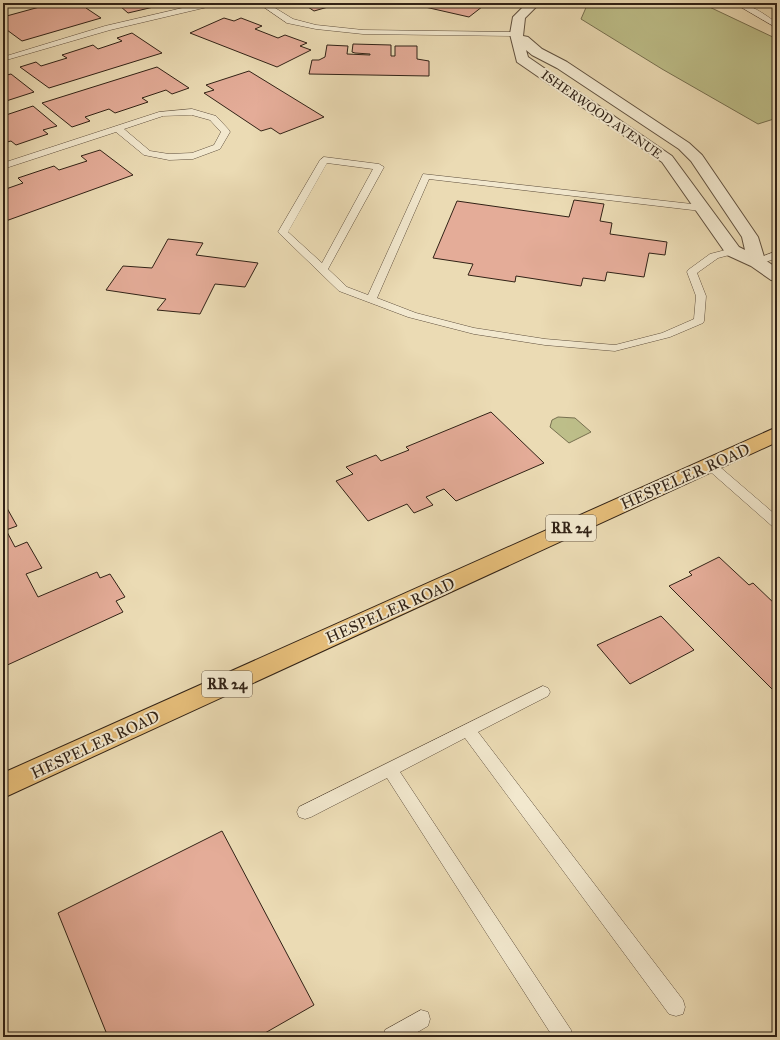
<svg xmlns="http://www.w3.org/2000/svg" width="780" height="1040" font-family="'IM FELL Great Primer',serif">
	<style>
		.green { fill: #bdbe89; stroke: #777050 }
		.building { fill: #e4ac98; stroke: #312216 }
		.lines { fill: none; stroke-linecap: round; stroke-linejoin: round }
		.lane-casing { stroke: #60503e; stroke-width: 1 }
		.street-casing { stroke: #60503e; stroke-width: 2 }
		.primary-casing { stroke: #312216; stroke-width: 2 }
		.lane { fill: #f2e8ce; fill-rule: evenodd }
		.street { fill: #f2e8ce; fill-rule: evenodd }
		.primary { fill: #e6be7a; fill-rule: evenodd }
		.labels { text-anchor: middle; stroke-width: 4; stroke-linejoin: round; paint-order: stroke }
		.far-street-label { font-size: 13px; fill: #312216; stroke: #f2e8ce }
		.shield { fill: #f2e8ce; stroke: #6b5d4d; stroke-width: 1 }
		.shield-label { font-size: 15px; font-weight: bold; fill: #312216 }
		.street-label { font-size: 16px; fill: #312216; stroke: #f2e8ce }
	</style>
	<rect width="100%" height="100%" fill="#ebdbb4"/>
	<filter id="stains"><feTurbulence type="fractalNoise" baseFrequency=".005" numOctaves="4"/><feColorMatrix values="0 0 0 0 .2 0 0 0 0 .09 0 0 0 0 .02 0 0 0 .5 -.17"/></filter>
	<radialGradient id="worn" r=".72"><stop offset=".6" stop-color="#630" stop-opacity="0"/><stop offset="1" stop-color="#630" stop-opacity=".3"/></radialGradient>
	<!-- green -->
	<g class="green">
		<path d="M 588,3 L 701,3 L 777,39 L 777,118 L 758,124 L 662,69 L 581,19 Z"/>
		<path d="M 558,417 L 575,418 L 591,432 L 569,443 L 550,427 L 552,420 Z"/>
	</g>
	<!-- building -->
	<g class="building">
		<path d="M 54,3 L 93,3 L 96,5 L 86,8 L 101,18 L 22,41 L 7,30 L 3,31 L 3,17 Z"/>
		<path d="M 109,3 L 160,3 L 162,5 L 128,13 L 120,6 L 126,5 L 124,3 L 113,6 Z"/>
		<path d="M 302,3 L 342,3 L 314,11 Z"/>
		<path d="M 431,3 L 487,3 L 469,17 L 425,7 Z"/>
		<path d="M 224,18 L 234,21 L 241,18 L 262,26 L 255,29 L 278,38 L 285,35 L 307,43 L 300,46 L 311,50 L 277,67 L 190,33 Z"/>
		<path d="M 132,33 L 162,53 L 49,88 L 20,67 L 36,62 L 41,66 L 67,58 L 62,55 L 93,45 L 98,49 L 122,41 L 117,38 Z"/>
		<path d="M 353,44 L 391,45 L 391,56 L 395,56 L 395,46 L 417,46 L 417,59 L 429,61 L 429,76 L 309,74 L 312,60 L 319,60 L 325,57 L 327,45 L 348,46 L 347,54 L 370,55 L 370,54 L 355,53 L 352,52 Z"/>
		<path d="M 157,67 L 189,88 L 172,94 L 166,90 L 142,98 L 148,102 L 115,113 L 109,109 L 85,117 L 90,121 L 72,127 L 42,103 Z"/>
		<path d="M 249,71 L 324,117 L 280,134 L 271,128 L 261,131 L 204,93 L 214,90 L 206,85 Z"/>
		<path d="M 11,74 L 34,92 L 3,102 L 3,76 Z"/>
		<path d="M 33,106 L 57,126 L 43,130 L 48,134 L 16,145 L 11,141 L 3,143 L 3,116 Z"/>
		<path d="M 100,150 L 133,175 L 3,222 L 3,190 L 23,183 L 18,178 L 54,166 L 59,170 L 87,161 L 81,156 Z"/>
		<path d="M 574,200 L 604,204 L 600,221 L 612,223 L 610,234 L 667,242 L 665,255 L 649,253 L 644,277 L 607,272 L 605,281 L 583,278 L 581,286 L 516,276 L 515,282 L 468,275 L 473,264 L 433,258 L 457,201 L 569,217 Z"/>
		<path d="M 168,239 L 203,243 L 196,255 L 258,263 L 245,287 L 215,284 L 200,314 L 157,310 L 166,299 L 106,290 L 123,266 L 152,268 Z"/>
		<path d="M 491,412 L 544,463 L 456,501 L 444,489 L 426,497 L 433,505 L 414,513 L 407,504 L 368,521 L 336,481 L 353,474 L 346,467 L 376,455 L 381,461 L 409,450 L 406,447 Z"/>
		<path d="M 3,501 L 17,526 L 6,530 L 15,547 L 27,542 L 42,568 L 26,574 L 38,597 L 97,572 L 100,578 L 110,574 L 125,597 L 116,601 L 123,612 L 3,667 Z"/>
		<path d="M 719,557 L 749,585 L 753,583 L 777,606 L 777,694 L 669,586 L 692,575 L 689,572 Z"/>
		<path d="M 661,616 L 694,650 L 630,684 L 597,645 Z"/>
		<path d="M 222,831 L 314,1005 L 258,1037 L 108,1037 L 58,913 Z"/>
	</g>
	<g class="lines">
		<!-- lane casing -->
		<g class="lane-casing">
			<g id="lane">
				<path d="M 204,3 L 217,3 L 216,5 L 110,30 L 3,61 L 3,57 L 105,26 Z"/>
				<path d="M 258,3 L 267,3 L 293,19 L 316,25 L 363,30 L 516,32 L 520,34 L 516,36 L 363,34 L 316,29 L 287,23 Z"/>
				<path d="M 734,3 C 750,3 764,14 777,23 L 777,28 Z"/>
				<path d="M 192,109 L 216,116 L 229,130 L 230,132 L 220,149 L 193,159 L 169,160 L 144,155 L 116,132 L 3,169 L 3,163 L 159,112 ZM 192,115 L 210,120 L 221,132 L 214,145 L 192,153 L 169,154 L 150,151 L 124,129 L 163,116 Z"/>
				<path d="M 324,157 L 379,164 L 384,167 L 328,269 L 347,287 L 368,295 L 423,174 L 701,205 L 706,208 L 701,211 L 429,179 L 377,298 L 416,313 L 474,328 L 545,339 L 615,345 L 662,333 L 694,319 L 696,296 L 687,272 L 688,270 L 710,254 L 733,248 L 738,251 L 737,253 L 718,258 L 697,273 L 706,296 L 704,321 L 703,323 L 670,337 L 615,351 L 545,345 L 474,334 L 408,317 L 339,291 L 280,234 L 278,232 L 320,160 ZM 327,163 L 373,169 L 322,263 L 288,232 Z"/>
				<path d="M 777,251 L 777,258 L 757,265 L 752,262 L 753,260 Z"/>
				<path d="M 709,460 L 713,461 L 777,516 L 777,528 L 772,526 L 705,467 L 703,464 L 705,461 Z"/>
				<path d="M 543,686 L 548,688 L 550,692 L 548,696 L 478,732 L 683,1000 L 685,1007 L 683,1014 L 676,1016 L 669,1014 L 465,738 L 400,772 L 571,1030 L 573,1037 L 553,1037 L 387,778 L 311,817 L 305,819 L 299,817 L 297,812 L 299,807 Z"/>
				<path d="M 421,1010 L 428,1012 L 430,1019 L 428,1026 L 409,1037 L 383,1037 L 385,1030 Z"/>
			</g>
		</g>
		<!-- street casing -->
		<g class="street-casing">
			<path id="street" d="M 527,3 L 540,3 L 525,18 L 523,36 L 528,37 L 542,49 L 567,62 L 689,143 L 702,155 L 758,237 L 765,260 L 777,268 L 777,281 L 771,280 L 751,266 L 727,255 L 662,162 L 517,62 L 510,34 L 513,17 ZM 526,50 L 532,55 L 557,68 L 679,149 L 691,161 L 742,237 L 745,250 L 739,247 L 672,156 L 528,57 Z"/>
		</g>
		<!-- primary casing -->
		<g class="primary-casing">
			<path id="primary" d="M 777,427 L 777,442 L 3,798 L 3,773 Z"/>
		</g>
		<!-- lane -->
		<use href="#lane" class="lane"/>
		<!-- street -->
		<use href="#street" class="street"/>
		<!-- primary -->
		<use href="#primary" class="primary"/>
	</g>
	<g class="labels">
		<!-- far-street labels -->
		<g class="far-street-label">
			<text transform="translate(602 114) rotate(35)" y="5">ISHERWOOD AVENUE</text>
		</g>
		<!-- shield labels -->
		<g class="shield">
			<rect x="546" y="515" width="50" height="26" rx="3"/>
			<rect x="202" y="671" width="50" height="26" rx="3"/>
		</g>
		<g class="shield-label">
			<text x="571" y="533">RR 24</text>
			<text x="227" y="689">RR 24</text>
		</g>
		<!-- street labels -->
		<g class="street-label">
			<text transform="translate(685 476) rotate(-24)" y="6">HESPELER ROAD</text>
			<text transform="translate(390 610) rotate(-24)" y="6">HESPELER ROAD</text>
			<text transform="translate(95 744) rotate(-25)" y="6">HESPELER ROAD</text>
		</g>
	</g>
	<!-- margin -->
	<rect width="780" height="1040" fill="none" stroke="#ebdbb4" stroke-width="16"/>
	<rect x="4" y="4" width="772" height="1032" fill="none" stroke="#312216" stroke-width="2"/>
	<rect x="8" y="8" width="764" height="1024" fill="none" stroke="#312216"/>
	<rect width="100%" height="100%" filter="url(#stains)"/>
	<rect width="100%" height="100%" fill="url(#worn)"/>
</svg>
